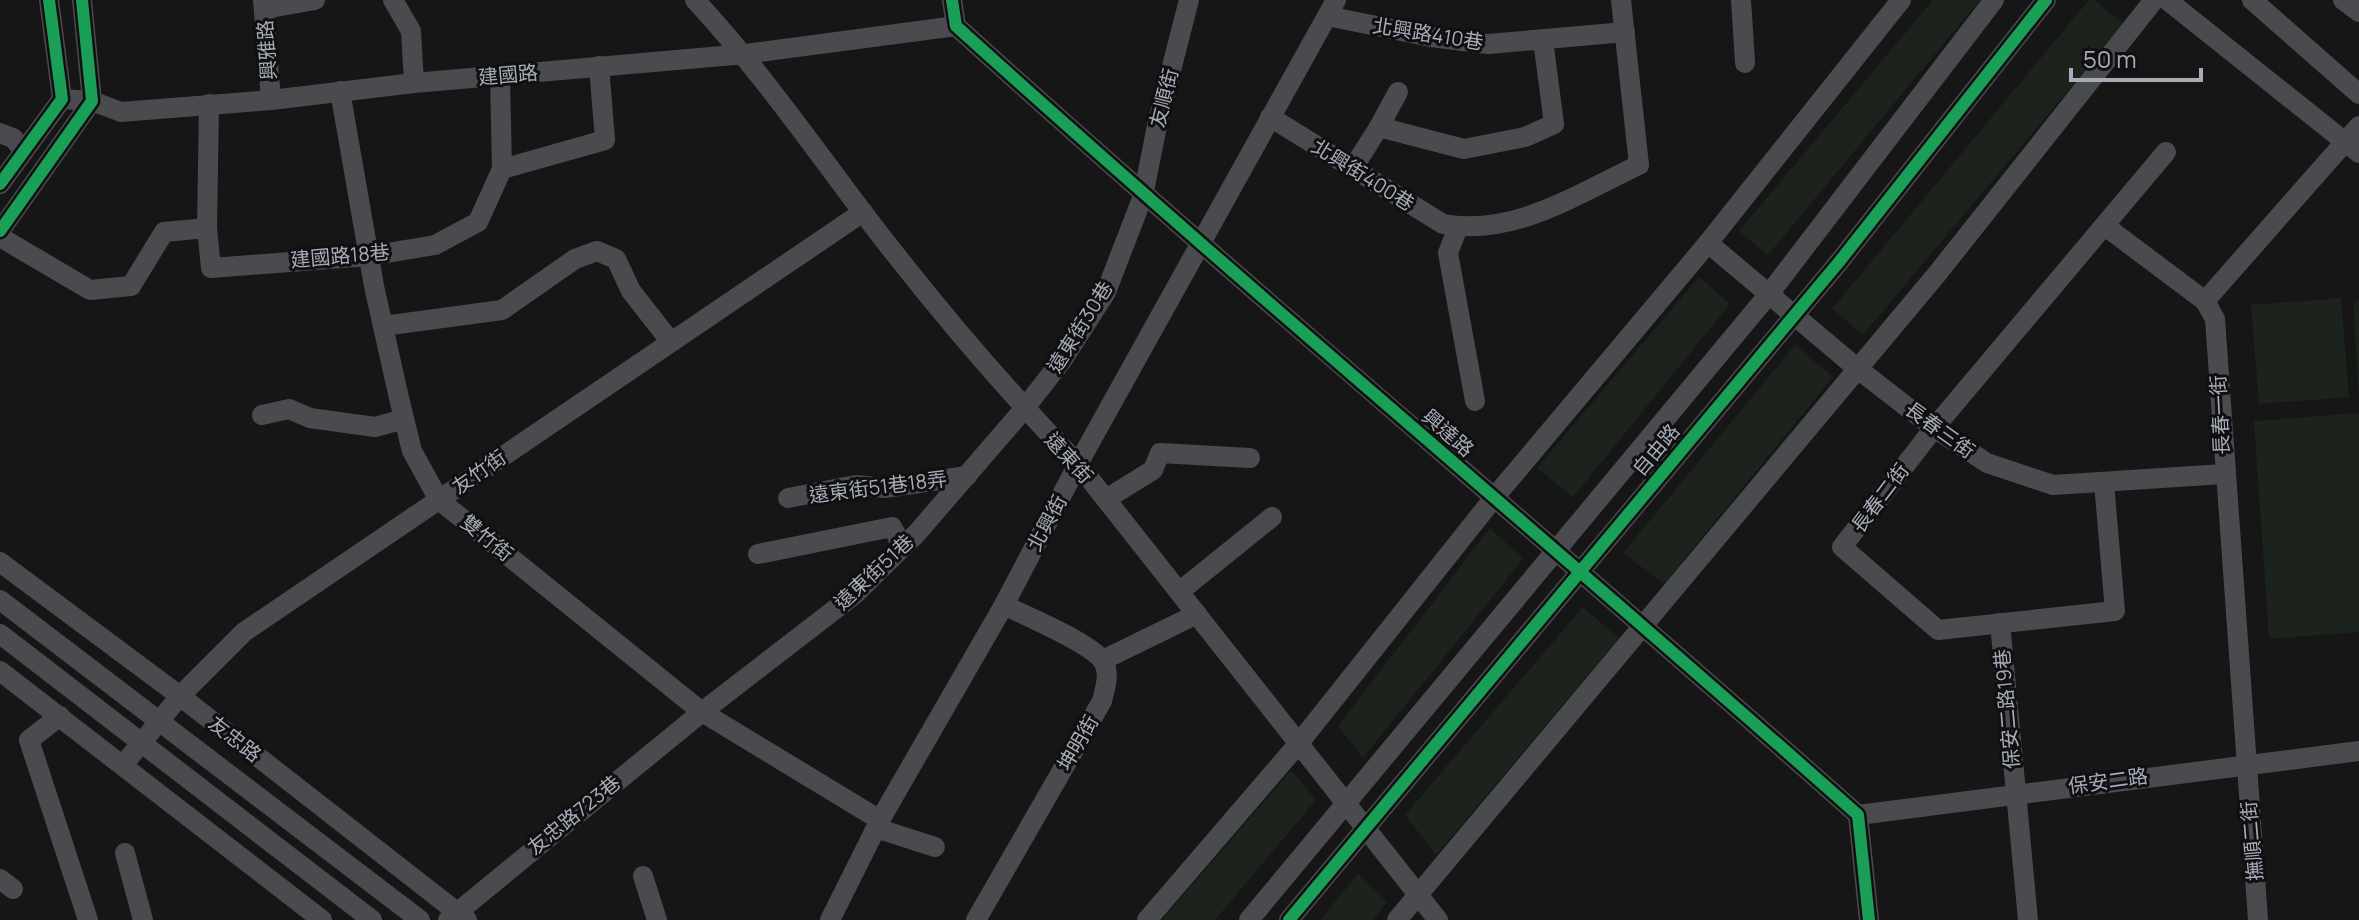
<svg xmlns="http://www.w3.org/2000/svg" width="2359" height="920" font-family="Manrope,'Noto Sans TC',sans-serif">
	<style>
		.green { fill: #1c231d }
		.lines { fill: none; stroke-linecap: round; stroke-linejoin: round }
		.minor { stroke: #4a4b4f; stroke-width: 20 }
		.cycleway-casing { stroke: #101012; stroke-width: 17 }
		.cycleway { stroke: #1a9f57; stroke-width: 12 }
		.labels { text-anchor: middle; stroke-width: 6; stroke-linejoin: round; paint-order: stroke }
		.street-label { font-size: 20px; fill: #a7acb8; stroke: #101012 }
	</style>
	<rect width="100%" height="100%" fill="#161616"/>
	<!-- green -->
	<g class="green">
		<path d="M 1933,0 L 1980,0 L 1768,255 L 1739,231 Z"/>
		<path d="M 2089,0 L 2094,0 L 2124,24 L 1863,335 L 1832,309 Z"/>
		<path d="M 1699,277 L 1730,304 L 1573,497 L 1537,468 Z"/>
		<path d="M 2341,298 L 2349,397 L 2259,404 L 2251,305 Z"/>
		<path d="M 2359,300 L 2359,396 L 2353,301 Z"/>
		<path d="M 1795,345 L 1833,377 L 1664,584 L 1623,553 Z"/>
		<path d="M 2359,413 L 2359,632 L 2269,639 L 2254,421 Z"/>
		<path d="M 1490,528 L 1523,559 L 1363,758 L 1338,726 Z"/>
		<path d="M 1583,607 L 1619,638 L 1436,855 L 1405,815 Z"/>
		<path d="M 1291,770 L 1316,800 L 1215,920 L 1162,920 Z"/>
		<path d="M 1358,874 L 1387,902 L 1373,920 L 1320,920 Z"/>
	</g>
	<g class="lines">
		<!-- minor -->
		<g class="minor">
			<path d="M 263,0 L 271,100"/>
			<path d="M 393,0 L 411,31 L 414,83"/>
			<path d="M 695,0 C 756,66 807,138 861,210 C 928,298 1001,385 1078,464 L 1438,920"/>
			<path d="M 952,0 L 956,26 C 1252,294 1560,550 1858,815 L 1869,920"/>
			<path d="M 1741,0 L 1745,63"/>
			<path d="M 2167,0 L 2359,153"/>
			<path d="M 2252,0 L 2359,94"/>
			<path d="M 2343,0 L 2359,12"/>
			<path d="M 264,9 L 315,0"/>
			<path d="M 1327,16 L 1431,37 L 1488,44 L 1625,32"/>
			<path d="M 340,91 L 374,286 L 399,398 L 412,451 L 439,500 L 702,712 L 880,820"/>
			<path d="M 62,99 L 92,101 L 121,112 L 271,100 L 414,83 L 745,54 L 956,26"/>
			<path d="M 209,104 L 207,228 L 211,268 L 369,256 L 435,245 L 478,222 L 502,169 L 500,76"/>
			<path d="M 1270,117 L 1443,224 C 1514,237 1577,194 1639,165 L 1621,0"/>
			<path d="M 1379,127 L 1398,92"/>
			<path d="M 0,133 L 13,138 L 24,151"/>
			<path d="M 1353,168 L 1379,127 L 1464,149 L 1525,137 L 1554,124 L 1543,40"/>
			<path d="M 502,169 L 605,140 L 599,66"/>
			<path d="M 0,184 L 62,99 L 49,0"/>
			<path d="M 2105,226 L 2205,301"/>
			<path d="M 1458,227 L 1448,253 L 1475,401"/>
			<path d="M 0,231 L 92,101 L 82,0"/>
			<path d="M 0,237 L 90,290 L 131,286 L 164,232 L 207,228"/>
			<path d="M 1708,243 L 1858,369 L 1934,428 L 1987,463 L 2053,485 L 2224,474"/>
			<path d="M 383,326 L 502,310 L 575,259 L 597,251 L 616,259 L 631,291 L 671,342"/>
			<path d="M 262,415 L 289,409 L 310,418 L 375,427 L 404,419"/>
			<path d="M 2104,483 L 2115,611 L 1938,630 L 1842,547 L 1934,428 L 2166,152"/>
			<path d="M 788,498 L 856,485 L 885,488 L 967,476"/>
			<path d="M 1106,499 L 1153,470 L 1160,453 L 1250,458"/>
			<path d="M 758,554 L 892,527 L 903,547"/>
			<path d="M 0,562 L 180,696 L 467,920"/>
			<path d="M 1179,592 L 1272,517"/>
			<path d="M 0,600 L 420,920"/>
			<path d="M 2000,623 L 2028,920"/>
			<path d="M 0,634 L 372,920"/>
			<path d="M 1103,660 L 1197,614"/>
			<path d="M 0,671 L 322,920"/>
			<path d="M 60,716 L 29,740 L 88,920"/>
			<path d="M 123,765 L 180,696 L 244,632 L 863,212"/>
			<path d="M 1858,815 L 2359,751"/>
			<path d="M 876,828 L 935,847"/>
			<path d="M 125,853 L 143,920"/>
			<path d="M 643,876 L 657,920"/>
			<path d="M 0,879 L 13,889"/>
			<path d="M 448,920 L 702,712 L 855,594 L 917,533 L 1024,409 L 1063,359 L 1106,292 L 1143,196 L 1158,121 L 1189,0"/>
			<path d="M 830,920 L 880,820 L 1004,605 L 1078,464 L 1336,0"/>
			<path d="M 976,920 L 1102,701 C 1105,688 1110,675 1104,663 C 1095,644 1025,616 1004,605"/>
			<path d="M 1147,920 L 1299,743 L 1493,499 L 1708,243 L 1901,0"/>
			<path d="M 1249,920 L 1769,294 L 1994,0"/>
			<path d="M 1289,920 L 1839,262 L 2046,0"/>
			<path d="M 1397,920 L 1937,274 L 2154,0"/>
			<path d="M 2258,920 L 2215,319 L 2205,301 L 2359,126"/>
		</g>
		<!-- cycleway casing -->
		<g class="cycleway-casing">
			<g id="cycleway">
				<path d="M 952,0 L 956,26 C 1252,294 1560,550 1858,815 L 1869,920"/>
				<path d="M 0,184 L 62,99 L 49,0"/>
				<path d="M 0,231 L 92,101 L 82,0"/>
				<path d="M 1289,920 L 1839,262 L 2046,0"/>
			</g>
		</g>
		<!-- cycleway -->
		<use href="#cycleway" class="cycleway"/>
	</g>
	<g class="labels">
		<!-- street labels -->
		<g class="street-label">
			<text transform="translate(1428 34) rotate(9)" y="7">北興路410巷</text>
			<text transform="translate(267 50) rotate(-94)" y="7">興雅路</text>
			<text transform="translate(508 75) rotate(-5)" y="7">建國路</text>
			<text transform="translate(1164 98) rotate(-76)" y="7">友順街</text>
			<text transform="translate(1363 175) rotate(32)" y="7">北興街400巷</text>
			<text transform="translate(340 256) rotate(-5)" y="7">建國路18巷</text>
			<text transform="translate(1080 327) rotate(-58)" y="7">遠東街30巷</text>
			<text transform="translate(2220 415) rotate(-93)" y="7">長春一街</text>
			<text transform="translate(1940 430) rotate(36)" y="7">長春三街</text>
			<text transform="translate(1448 433) rotate(41)" y="7">興達路</text>
			<text transform="translate(1656 450) rotate(-50)" y="7">自由路</text>
			<text transform="translate(1069 458) rotate(48)" y="7">遠東街</text>
			<text transform="translate(479 472) rotate(-35)" y="7">友竹街</text>
			<text transform="translate(878 487) rotate(-7)" y="7">遠東街51巷18弄</text>
			<text transform="translate(1880 498) rotate(-53)" y="7">長春二街</text>
			<text transform="translate(1047 523) rotate(-62)" y="7">北興街</text>
			<text transform="translate(487 538) rotate(39)" y="7">雙竹街</text>
			<text transform="translate(874 572) rotate(-43)" y="7">遠東街51巷</text>
			<text transform="translate(2007 709) rotate(-95)" y="7">保安二路19巷</text>
			<text transform="translate(235 739) rotate(38)" y="7">友忠路</text>
			<text transform="translate(1078 743) rotate(-60)" y="7">坤明街</text>
			<text transform="translate(2108 781) rotate(-8)" y="7">保安二路</text>
			<text transform="translate(574 815) rotate(-39)" y="7">友忠路723巷</text>
			<text transform="translate(2252 841) rotate(-95)" y="7">撫順二街</text>
		</g>
	</g>
	<!-- scale -->
	<path d="M2071 68v12h130v-12" fill="none" stroke="#a7acb8" stroke-width="4"/>
	<text x="2083" y="68" font-size="24" fill="#a7acb8" stroke="#101012" stroke-width="6" paint-order="stroke">50 m</text>
</svg>
